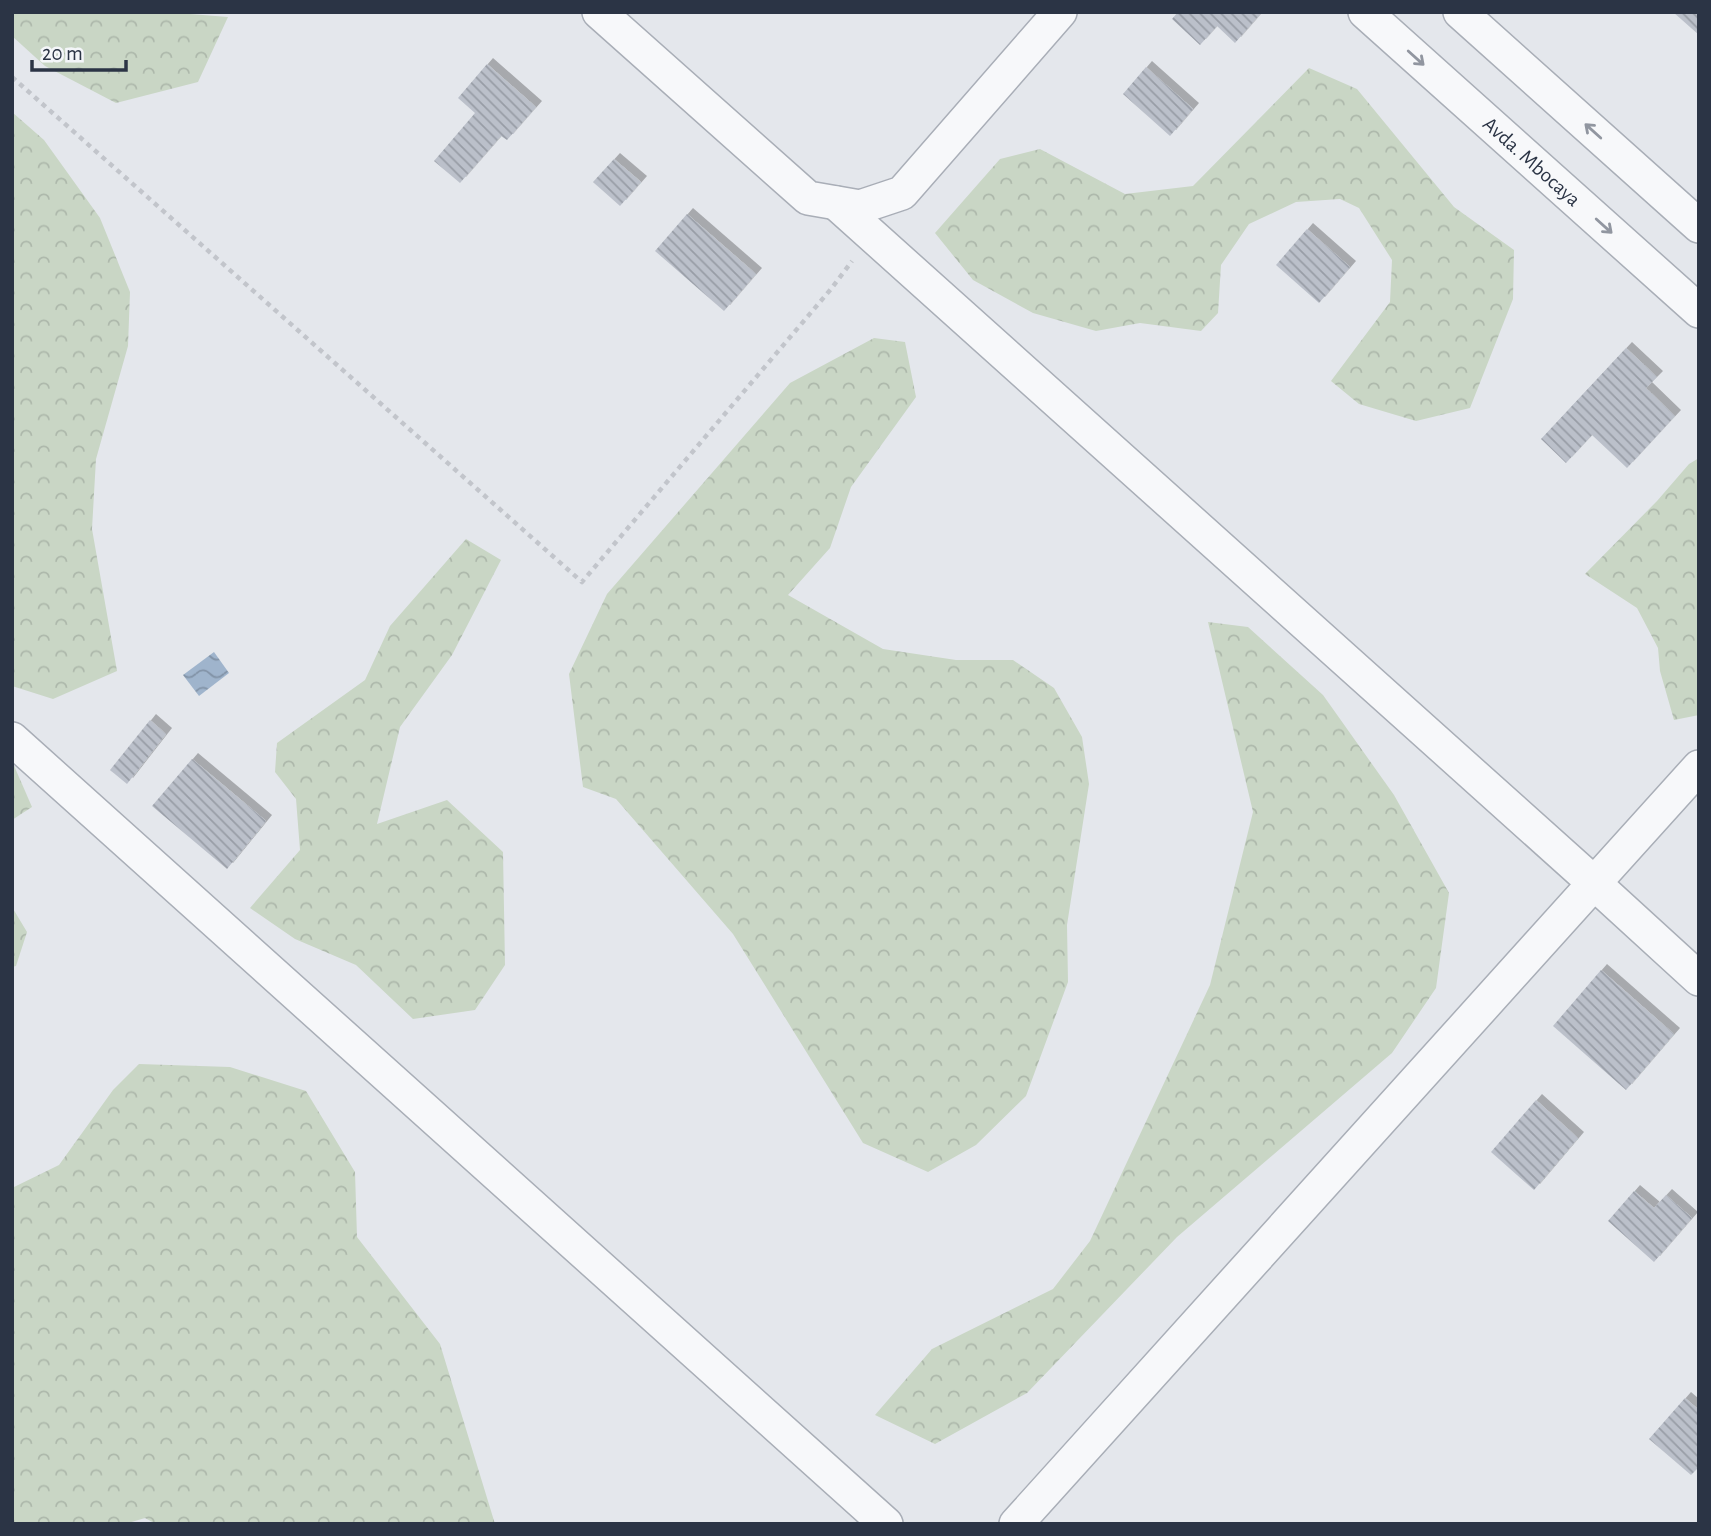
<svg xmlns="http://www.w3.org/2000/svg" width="1711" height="1536" font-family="'Alegreya Sans',sans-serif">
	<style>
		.forest { fill: url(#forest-crowns) }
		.water { fill: url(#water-waves) }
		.building { fill: url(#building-back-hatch); filter: url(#shadow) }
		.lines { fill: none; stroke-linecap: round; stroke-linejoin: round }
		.minor-casing { stroke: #a9aeb7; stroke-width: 36 }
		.path { stroke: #c2c5cb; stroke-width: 4.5; stroke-dasharray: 5 5; stroke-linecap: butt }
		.minor { stroke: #f7f8fa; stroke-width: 33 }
		.oneway { stroke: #9196a0 }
		.labels { text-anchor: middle; stroke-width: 5; stroke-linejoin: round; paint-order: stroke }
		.street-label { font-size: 21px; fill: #2b3445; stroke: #f4f6f9 }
	</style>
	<defs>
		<pattern id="forest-crowns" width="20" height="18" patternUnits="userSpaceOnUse" patternTransform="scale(1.75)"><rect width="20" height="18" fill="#c9d6c5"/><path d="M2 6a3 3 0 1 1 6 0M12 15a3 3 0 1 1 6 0" fill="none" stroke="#adb8ab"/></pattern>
		<pattern id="water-waves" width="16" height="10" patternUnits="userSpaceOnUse" patternTransform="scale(1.75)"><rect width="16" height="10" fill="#9fb4cc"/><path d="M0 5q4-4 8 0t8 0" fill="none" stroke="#8293a7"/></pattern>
		<pattern id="building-back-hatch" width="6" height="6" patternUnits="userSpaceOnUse" patternTransform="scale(1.75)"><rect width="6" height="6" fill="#bbc0ca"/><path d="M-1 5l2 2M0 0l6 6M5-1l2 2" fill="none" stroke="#989da6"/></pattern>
		<filter id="shadow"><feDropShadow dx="6" dy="-6" stdDeviation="0" flood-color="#0004"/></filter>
	</defs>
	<rect width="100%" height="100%" fill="#e4e7ec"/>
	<!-- forest -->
	<g class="forest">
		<path d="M 12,12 L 165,12 L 228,17 L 198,82 L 116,103 L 45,66 L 12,36 Z"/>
		<path d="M 1309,68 L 1357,89 L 1454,207 L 1514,250 L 1513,299 L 1470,408 L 1416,421 L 1359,404 L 1331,381 L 1390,302 L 1392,260 L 1359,208 L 1340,199 L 1296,202 L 1249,224 L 1221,265 L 1218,313 L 1201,331 L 1140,323 L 1096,331 L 1033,313 L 973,280 L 935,233 L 1000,159 L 1040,149 L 1125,194 L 1193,186 Z"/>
		<path d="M 12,112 L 44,140 L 100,218 L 130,292 L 128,346 L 96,459 L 92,529 L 117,671 L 53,699 L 12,686 Z"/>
		<path d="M 874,338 L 905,342 L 916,397 L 851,487 L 830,548 L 788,595 L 883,649 L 956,660 L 1013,660 L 1054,688 L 1082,737 L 1089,784 L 1067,925 L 1068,982 L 1026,1096 L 976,1145 L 928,1172 L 863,1143 L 733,934 L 616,799 L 583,787 L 569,674 L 607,594 L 790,383 Z"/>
		<path d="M 1699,458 L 1699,715 L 1674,720 L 1660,671 L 1658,648 L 1637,608 L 1585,574 L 1657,501 L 1689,464 Z"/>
		<path d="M 466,539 L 501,560 L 452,655 L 400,727 L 377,824 L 447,800 L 503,852 L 505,965 L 475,1010 L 413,1019 L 356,965 L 295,939 L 250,908 L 300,850 L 296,799 L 275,772 L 277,743 L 365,680 L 390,626 Z"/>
		<path d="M 1208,622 L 1248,627 L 1323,695 L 1394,795 L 1449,893 L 1436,988 L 1392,1053 L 1177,1237 L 1027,1393 L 935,1444 L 875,1415 L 932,1349 L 1053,1289 L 1090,1241 L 1210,985 L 1253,812 Z"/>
		<path d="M 12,761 L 32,807 L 12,820 Z"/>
		<path d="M 12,907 L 27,932 L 16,966 L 12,967 Z"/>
		<path d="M 139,1064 L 230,1067 L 306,1091 L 355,1172 L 357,1237 L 440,1344 L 495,1524 L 156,1524 L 145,1518 L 125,1524 L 12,1524 L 12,1188 L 59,1165 L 113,1090 Z"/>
	</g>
	<!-- water -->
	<path class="water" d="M 214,652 L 229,673 L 199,696 L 183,675 Z"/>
	<!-- building -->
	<g class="building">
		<path d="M 1178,12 L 1262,12 L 1235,43 L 1217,26 L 1200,45 L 1172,19 Z"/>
		<path d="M 1673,12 L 1699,12 L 1699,35 Z"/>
		<path d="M 487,64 L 536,107 L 507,140 L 501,136 L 460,183 L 434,161 L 475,113 L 458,98 Z"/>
		<path d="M 1146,67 L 1193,109 L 1170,136 L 1123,94 Z"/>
		<path d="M 614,159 L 641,182 L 620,206 L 593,182 Z"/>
		<path d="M 687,214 L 756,274 L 724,311 L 655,251 Z"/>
		<path d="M 1307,229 L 1350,267 L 1319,303 L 1276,265 Z"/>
		<path d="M 1626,348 L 1657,377 L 1646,388 L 1675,416 L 1627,468 L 1592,435 L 1566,463 L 1541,439 Z"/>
		<path d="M 150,720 L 166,734 L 127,784 L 110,770 Z"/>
		<path d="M 192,759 L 266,821 L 227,869 L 152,806 Z"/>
		<path d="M 1601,970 L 1674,1034 L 1626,1090 L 1553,1026 Z"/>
		<path d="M 1536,1100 L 1578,1138 L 1534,1190 L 1491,1152 Z"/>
		<path d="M 1634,1191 L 1654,1208 L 1666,1195 L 1692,1218 L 1654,1262 L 1608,1221 Z"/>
		<path d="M 1685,1398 L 1699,1410 L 1699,1467 L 1691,1475 L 1649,1439 Z"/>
	</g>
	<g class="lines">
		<!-- minor casing -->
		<g class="minor-casing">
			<g id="minor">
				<path d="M 599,12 L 808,198 L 860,207 L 902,193 L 1060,12"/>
				<path id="s1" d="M 1365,12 L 1699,311"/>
				<path d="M 1460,12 L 1699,226"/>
				<path d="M 836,203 L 1594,883 L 1699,979"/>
				<path d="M 12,739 L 886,1524"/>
				<path d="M 1016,1524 L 1699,767"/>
			</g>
		</g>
		<!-- path -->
		<path class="path" d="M 12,77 L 582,582 L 831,289 L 852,261"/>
		<!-- minor -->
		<use href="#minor" class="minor"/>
	</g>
	<!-- one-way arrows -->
	<defs><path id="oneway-shaft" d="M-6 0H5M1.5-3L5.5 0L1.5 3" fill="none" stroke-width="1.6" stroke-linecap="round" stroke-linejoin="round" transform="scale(1.75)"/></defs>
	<g class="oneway">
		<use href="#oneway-shaft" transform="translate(1416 58) rotate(42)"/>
		<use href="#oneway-shaft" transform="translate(1593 131) rotate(-138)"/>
		<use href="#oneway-shaft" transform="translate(1604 226) rotate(42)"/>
	</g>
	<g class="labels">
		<!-- street labels -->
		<g class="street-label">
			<text dy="7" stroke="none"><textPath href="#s1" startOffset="224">Avda. Mbocaya</textPath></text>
		</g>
	</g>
	<!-- border -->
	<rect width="1711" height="1536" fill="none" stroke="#2b3445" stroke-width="28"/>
	<!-- scale -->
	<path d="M32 60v10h94v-10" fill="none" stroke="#2b3445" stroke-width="3.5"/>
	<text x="42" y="60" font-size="21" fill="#2b3445" stroke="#f4f6f9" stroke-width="5" paint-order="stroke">20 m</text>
</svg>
